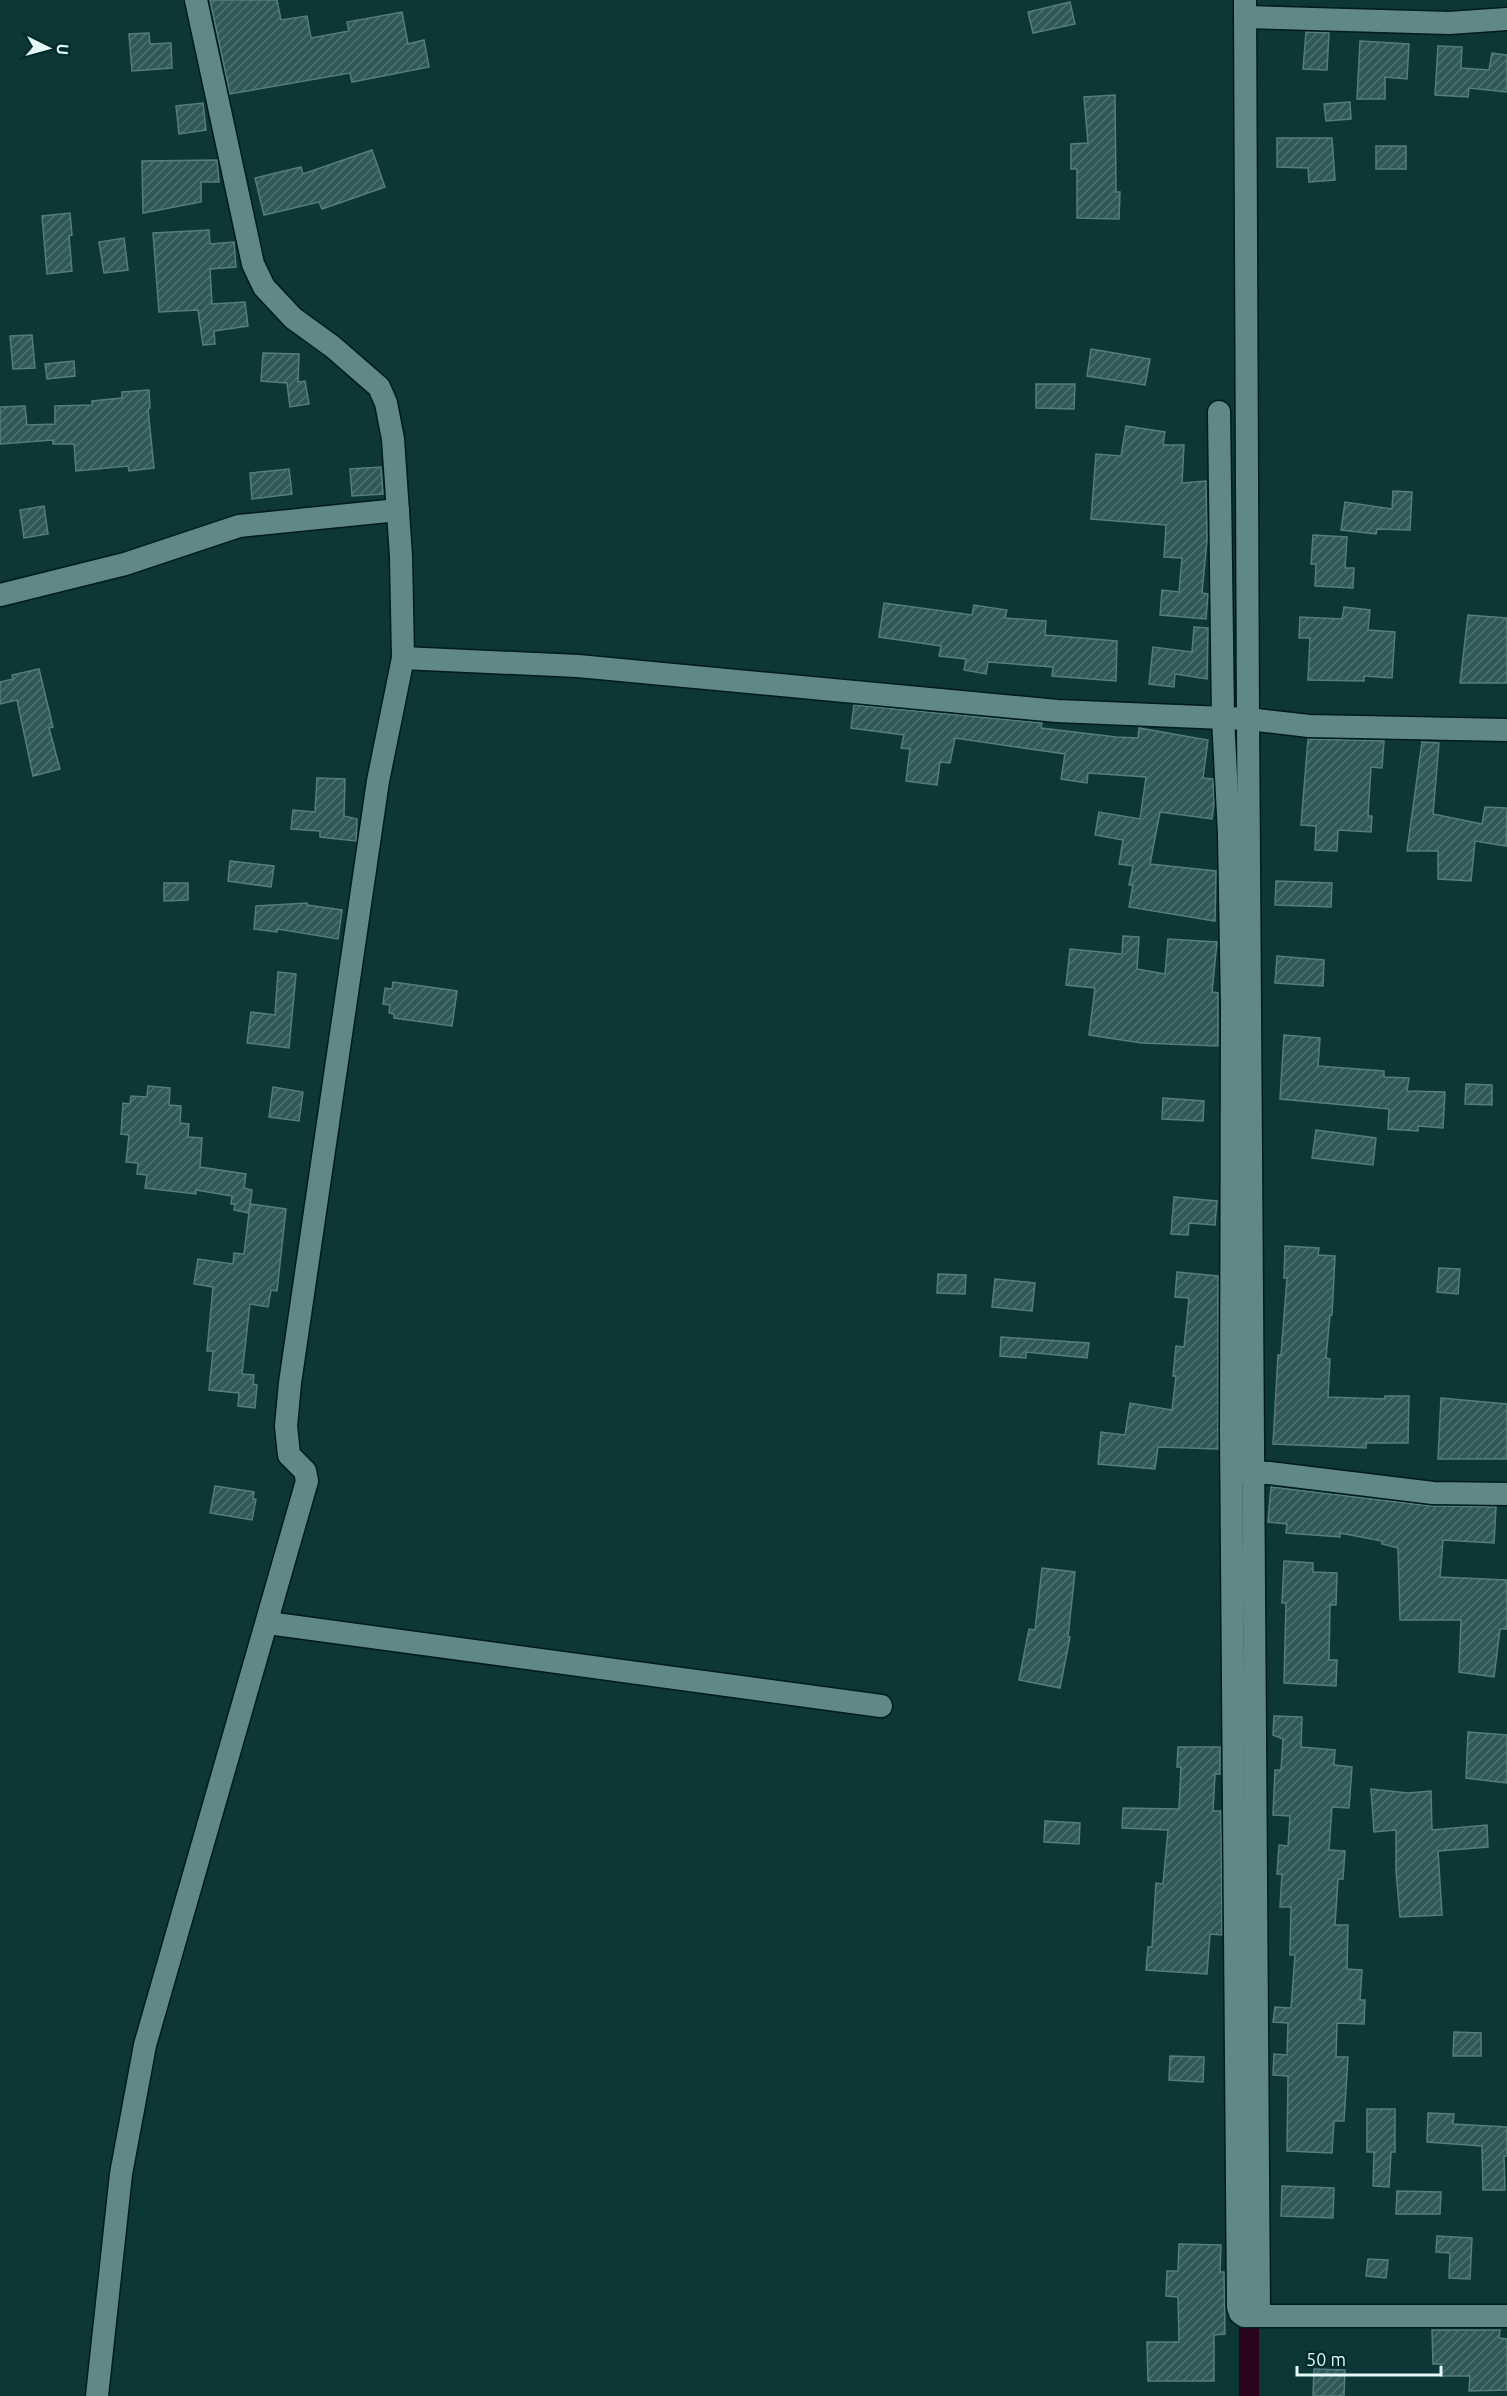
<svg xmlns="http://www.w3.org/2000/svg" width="1507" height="2396" font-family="Ubuntu,sans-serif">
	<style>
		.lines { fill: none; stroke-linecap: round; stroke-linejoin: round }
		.canal { stroke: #2a041b; stroke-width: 20 }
		.building { fill: url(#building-hatch); stroke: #557d7d; stroke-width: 1.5 }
		.street-casing { stroke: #001c1c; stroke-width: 25 }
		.street { stroke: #608888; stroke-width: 22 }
	</style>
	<defs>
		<pattern id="building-hatch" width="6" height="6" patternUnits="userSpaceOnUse" patternTransform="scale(1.5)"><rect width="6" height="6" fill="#315858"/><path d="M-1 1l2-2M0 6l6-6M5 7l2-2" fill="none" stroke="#4f7171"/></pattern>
	</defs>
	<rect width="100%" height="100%" fill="#0d3636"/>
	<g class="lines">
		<!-- canal -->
		<path class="canal" d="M 1249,2396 L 1249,2303"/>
	</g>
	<!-- building -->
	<g class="building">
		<path d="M 210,0 L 277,0 L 281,20 L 307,16 L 311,38 L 349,31 L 347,22 L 402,12 L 408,44 L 424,40 L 429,67 L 352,82 L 350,73 L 230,94 Z"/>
		<path d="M 1070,2 L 1075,24 L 1033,33 L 1028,12 Z"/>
		<path d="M 1306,32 L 1329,33 L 1327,70 L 1303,69 Z"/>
		<path d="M 149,33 L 150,44 L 171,43 L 172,68 L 132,71 L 129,34 Z"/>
		<path d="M 1360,41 L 1409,44 L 1407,79 L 1385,77 L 1385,99 L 1357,99 Z"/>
		<path d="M 1438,46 L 1462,47 L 1461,68 L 1489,70 L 1492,53 L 1507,55 L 1507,92 L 1469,88 L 1468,97 L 1435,95 Z"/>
		<path d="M 1115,95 L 1116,192 L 1120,192 L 1119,219 L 1077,218 L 1077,169 L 1071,169 L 1071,144 L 1088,143 L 1084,97 Z"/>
		<path d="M 1350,102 L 1351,119 L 1326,121 L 1324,104 Z"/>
		<path d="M 203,103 L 206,130 L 179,134 L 176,106 Z"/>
		<path d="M 1277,138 L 1332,138 L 1335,180 L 1309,182 L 1308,168 L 1277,167 Z"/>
		<rect x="1376" y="146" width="30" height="23"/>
		<path d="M 372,150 L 385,187 L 322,209 L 319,202 L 264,215 L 255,178 L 301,167 L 303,174 Z"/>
		<path d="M 217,160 L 219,182 L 201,182 L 201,202 L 143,213 L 142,161 Z"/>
		<path d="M 70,213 L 72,235 L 69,236 L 72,271 L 47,274 L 42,216 Z"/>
		<path d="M 209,230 L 210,244 L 234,242 L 236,267 L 210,269 L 212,304 L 245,302 L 248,326 L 214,331 L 215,344 L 203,345 L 198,310 L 159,312 L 153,233 Z"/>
		<path d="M 124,238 L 128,270 L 104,273 L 99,242 Z"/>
		<path d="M 32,335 L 35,368 L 13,369 L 10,336 Z"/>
		<path d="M 1091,349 L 1150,359 L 1145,385 L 1087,376 Z"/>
		<path d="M 263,353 L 299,354 L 298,382 L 305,381 L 309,404 L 290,407 L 287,383 L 261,381 Z"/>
		<path d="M 74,361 L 75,376 L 47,379 L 45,364 Z"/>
		<path d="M 1036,384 L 1075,384 L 1074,409 L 1036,408 Z"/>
		<path d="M 149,390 L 150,408 L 148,409 L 154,468 L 129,471 L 128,466 L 76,471 L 74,444 L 53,444 L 53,440 L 0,444 L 0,407 L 25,406 L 27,425 L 55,424 L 55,406 L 92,405 L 92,401 L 122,398 L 122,392 Z"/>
		<path d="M 1126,426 L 1165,432 L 1163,445 L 1184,445 L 1182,483 L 1206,481 L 1207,540 L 1202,593 L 1208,594 L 1206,619 L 1160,615 L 1162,590 L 1179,592 L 1182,558 L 1164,557 L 1166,525 L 1091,519 L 1096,454 L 1121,456 Z"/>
		<path d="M 381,467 L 383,494 L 352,496 L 350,469 Z"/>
		<path d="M 289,469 L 292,494 L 252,499 L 250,473 Z"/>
		<path d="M 1393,491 L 1412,492 L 1410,530 L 1377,529 L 1376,534 L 1341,530 L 1345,502 L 1392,509 Z"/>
		<path d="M 44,506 L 48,534 L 24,538 L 20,510 Z"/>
		<path d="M 1313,535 L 1347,537 L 1345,568 L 1354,568 L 1353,588 L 1315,586 L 1316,564 L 1311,564 Z"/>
		<path d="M 884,603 L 972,615 L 974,605 L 1007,610 L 1005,618 L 1046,621 L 1045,635 L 1117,641 L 1116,681 L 1052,676 L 1053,667 L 988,662 L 986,674 L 964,670 L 966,659 L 939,656 L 941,646 L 879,637 Z"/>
		<path d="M 1344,607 L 1370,610 L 1368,630 L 1395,632 L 1392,678 L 1364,676 L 1364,681 L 1308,680 L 1310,638 L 1299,638 L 1300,617 L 1342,619 Z"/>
		<path d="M 1468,615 L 1507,618 L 1507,683 L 1460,683 Z"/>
		<path d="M 1194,627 L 1208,628 L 1207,679 L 1175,674 L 1174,687 L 1149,684 L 1153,647 L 1192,652 Z"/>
		<path d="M 39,669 L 53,727 L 49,728 L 60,769 L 33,776 L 17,700 L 0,704 L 0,682 L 13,679 L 12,675 Z"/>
		<path d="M 854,705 L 1042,723 L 1041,728 L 1116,737 L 1138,738 L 1139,728 L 1208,740 L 1203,778 L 1213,779 L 1214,803 L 1212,819 L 1160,812 L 1150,864 L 1216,871 L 1215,921 L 1129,907 L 1133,885 L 1129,885 L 1133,866 L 1119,864 L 1123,840 L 1095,835 L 1099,812 L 1140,819 L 1146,777 L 1088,773 L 1087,783 L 1061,779 L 1065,754 L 955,738 L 950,763 L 940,762 L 937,785 L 906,781 L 910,749 L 901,748 L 904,735 L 851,728 Z"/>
		<path d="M 1308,739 L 1384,741 L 1382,768 L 1371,767 L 1368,816 L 1372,816 L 1371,832 L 1338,830 L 1337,851 L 1315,850 L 1316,826 L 1301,825 Z"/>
		<path d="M 1422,742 L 1439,743 L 1433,814 L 1482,824 L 1485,807 L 1507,808 L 1506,846 L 1475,841 L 1471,881 L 1438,879 L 1438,851 L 1407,851 Z"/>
		<path d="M 317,778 L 345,779 L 344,816 L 357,819 L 356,841 L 320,837 L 320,831 L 291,829 L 293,810 L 315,812 Z"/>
		<path d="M 230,861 L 274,866 L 271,887 L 228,881 Z"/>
		<path d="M 1276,881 L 1332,883 L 1331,907 L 1275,905 Z"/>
		<path d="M 164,883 L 188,883 L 188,900 L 164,901 Z"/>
		<path d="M 307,903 L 307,905 L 342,910 L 338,939 L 278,929 L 277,932 L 254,929 L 256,906 Z"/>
		<path d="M 1123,936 L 1139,937 L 1137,969 L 1165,974 L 1168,939 L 1217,942 L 1212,992 L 1218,993 L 1218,1046 L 1142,1043 L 1089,1035 L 1095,988 L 1066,985 L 1070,949 L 1122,954 Z"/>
		<path d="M 1277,956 L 1324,960 L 1323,986 L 1275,983 Z"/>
		<path d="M 278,972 L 296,974 L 289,1048 L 247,1043 L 251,1012 L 275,1015 Z"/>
		<path d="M 393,982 L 457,991 L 452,1026 L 394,1018 L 394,1014 L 389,1013 L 390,1005 L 383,1004 L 385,988 L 392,989 Z"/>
		<path d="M 1284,1035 L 1320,1038 L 1318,1066 L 1384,1071 L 1384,1077 L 1409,1078 L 1407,1091 L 1445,1092 L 1443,1128 L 1418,1126 L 1418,1131 L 1388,1129 L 1389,1109 L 1280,1099 Z"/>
		<path d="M 1466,1084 L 1492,1085 L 1492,1105 L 1465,1104 Z"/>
		<path d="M 148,1086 L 170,1088 L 169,1105 L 181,1106 L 180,1123 L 189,1124 L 188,1137 L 202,1138 L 200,1167 L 246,1174 L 244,1188 L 252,1190 L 249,1213 L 234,1210 L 235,1204 L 231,1204 L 232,1196 L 196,1190 L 196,1194 L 145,1188 L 147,1175 L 137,1174 L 138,1163 L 126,1162 L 129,1135 L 121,1134 L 123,1103 L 130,1104 L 131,1096 L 147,1097 Z"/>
		<path d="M 273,1087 L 303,1092 L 299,1121 L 269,1117 Z"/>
		<path d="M 1163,1098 L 1204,1101 L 1203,1121 L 1162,1119 Z"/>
		<path d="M 1316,1130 L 1376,1138 L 1373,1165 L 1312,1158 Z"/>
		<path d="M 1174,1197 L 1217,1201 L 1215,1225 L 1189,1223 L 1188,1235 L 1171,1234 Z"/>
		<path d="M 250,1204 L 286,1209 L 277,1291 L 271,1290 L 268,1307 L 250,1304 L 242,1374 L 254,1375 L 253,1384 L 257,1385 L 255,1408 L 238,1406 L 239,1393 L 209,1390 L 213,1351 L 207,1351 L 213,1287 L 194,1284 L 198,1259 L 233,1264 L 234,1253 L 244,1254 Z"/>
		<path d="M 1285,1246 L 1319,1248 L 1318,1255 L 1335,1256 L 1332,1315 L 1330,1315 L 1326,1358 L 1330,1359 L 1328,1397 L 1385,1399 L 1385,1396 L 1409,1396 L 1408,1443 L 1366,1443 L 1366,1448 L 1273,1444 L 1278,1355 L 1281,1355 L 1287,1278 L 1284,1278 Z"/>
		<path d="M 1439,1268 L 1460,1269 L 1458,1294 L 1437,1292 Z"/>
		<path d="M 1177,1272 L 1218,1276 L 1218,1449 L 1158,1447 L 1155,1469 L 1098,1464 L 1101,1432 L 1125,1435 L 1130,1403 L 1172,1410 L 1176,1376 L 1173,1376 L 1176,1346 L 1184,1347 L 1189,1298 L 1175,1297 Z"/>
		<path d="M 938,1274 L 966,1275 L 965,1294 L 937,1293 Z"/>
		<path d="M 995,1279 L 1035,1283 L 1032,1311 L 992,1307 Z"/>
		<path d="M 1001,1337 L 1089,1343 L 1087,1358 L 1026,1352 L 1026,1358 L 1000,1356 Z"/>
		<path d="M 1441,1398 L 1507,1404 L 1507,1459 L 1438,1459 Z"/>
		<path d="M 215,1486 L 254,1492 L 253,1499 L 256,1499 L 252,1520 L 210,1513 Z"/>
		<path d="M 1271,1487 L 1431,1506 L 1496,1507 L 1494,1543 L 1443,1540 L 1440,1577 L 1507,1580 L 1507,1629 L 1500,1629 L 1494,1677 L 1459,1672 L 1461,1620 L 1400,1620 L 1398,1548 L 1382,1544 L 1382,1541 L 1340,1533 L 1340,1537 L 1286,1533 L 1287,1524 L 1268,1522 Z"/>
		<path d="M 1284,1561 L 1313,1563 L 1313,1572 L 1337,1573 L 1336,1605 L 1330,1605 L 1329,1660 L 1337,1660 L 1336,1686 L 1284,1683 L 1286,1603 L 1282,1603 Z"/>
		<path d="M 1042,1568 L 1075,1572 L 1068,1637 L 1070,1637 L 1060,1688 L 1019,1680 L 1029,1629 L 1035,1630 Z"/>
		<path d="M 1274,1716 L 1302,1717 L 1301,1747 L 1335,1750 L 1334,1765 L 1352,1767 L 1349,1808 L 1332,1807 L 1329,1850 L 1345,1851 L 1343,1879 L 1338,1879 L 1335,1925 L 1348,1925 L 1347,1969 L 1362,1970 L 1360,2000 L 1365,2000 L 1364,2024 L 1337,2023 L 1336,2057 L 1348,2057 L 1344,2121 L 1334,2121 L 1332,2153 L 1287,2151 L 1288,2076 L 1273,2075 L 1274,2054 L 1287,2055 L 1288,2023 L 1273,2022 L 1275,2007 L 1291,2008 L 1295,1955 L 1290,1955 L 1291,1907 L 1280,1907 L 1282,1874 L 1277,1874 L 1279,1845 L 1288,1846 L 1290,1816 L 1273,1815 L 1275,1770 L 1281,1770 L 1283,1739 L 1273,1735 Z"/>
		<path d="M 1468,1732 L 1507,1735 L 1507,1783 L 1466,1778 Z"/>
		<path d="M 1178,1747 L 1220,1747 L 1220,1774 L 1215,1774 L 1213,1811 L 1221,1811 L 1222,1935 L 1210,1934 L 1207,1974 L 1146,1970 L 1148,1947 L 1152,1947 L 1156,1883 L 1163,1884 L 1168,1830 L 1122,1828 L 1123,1808 L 1179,1809 L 1181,1767 L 1177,1767 Z"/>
		<path d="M 1371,1789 L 1408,1793 L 1431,1791 L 1432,1830 L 1487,1825 L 1488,1847 L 1438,1851 L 1442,1915 L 1400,1917 L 1396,1871 L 1396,1830 L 1374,1832 Z"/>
		<path d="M 1045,1821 L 1080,1823 L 1079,1844 L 1044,1842 Z"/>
		<path d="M 1454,2032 L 1481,2033 L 1481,2056 L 1453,2056 Z"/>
		<path d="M 1170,2056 L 1204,2057 L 1203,2082 L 1169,2080 Z"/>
		<path d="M 1367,2109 L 1395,2109 L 1395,2152 L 1391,2152 L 1389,2187 L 1373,2186 L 1374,2152 L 1367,2152 Z"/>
		<path d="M 1428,2113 L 1454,2114 L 1453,2124 L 1507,2127 L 1507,2156 L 1504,2156 L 1505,2190 L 1483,2190 L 1482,2146 L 1427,2142 Z"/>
		<path d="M 1282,2186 L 1334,2188 L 1333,2218 L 1281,2216 Z"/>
		<path d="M 1397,2191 L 1441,2192 L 1440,2214 L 1396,2214 Z"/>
		<path d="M 1437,2236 L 1472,2238 L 1470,2279 L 1449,2278 L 1450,2253 L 1436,2252 Z"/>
		<path d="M 1179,2244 L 1221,2245 L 1220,2272 L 1224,2272 L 1225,2334 L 1214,2335 L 1214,2381 L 1148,2381 L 1147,2342 L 1179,2342 L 1178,2297 L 1166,2296 L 1167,2271 L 1178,2271 Z"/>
		<path d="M 1368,2259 L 1388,2260 L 1386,2278 L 1366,2276 Z"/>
		<path d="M 1432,2330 L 1500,2330 L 1499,2338 L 1507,2339 L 1507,2390 L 1469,2391 L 1470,2376 L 1441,2376 L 1441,2364 L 1433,2364 Z"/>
		<path d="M 1314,2369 L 1345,2370 L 1344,2396 L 1313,2396 Z"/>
	</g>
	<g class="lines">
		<!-- street casing -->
		<g class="street-casing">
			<g id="street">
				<path d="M 1245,0 L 1248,719 L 1259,2316"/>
				<path d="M 1245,17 L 1449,23 L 1507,19"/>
				<path d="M 1219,412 L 1223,718 L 1229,834 L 1232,1009 L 1231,1432 L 1238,2307 L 1240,2313 L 1244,2316 L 1507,2316"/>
				<path d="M 0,595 L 125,564 L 239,526 L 398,510"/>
				<path d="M 403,658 L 578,666 L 1057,711 L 1248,719 L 1309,726 L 1507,730"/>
				<path d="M 1240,1472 L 1269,1473 L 1433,1493 L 1507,1494"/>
				<path d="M 268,1623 L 881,1706"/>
				<path d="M 97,2396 L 121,2174 L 145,2045 L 307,1481 L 305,1471 L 289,1455 L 286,1426 L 290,1383 L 378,781 L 403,658 L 401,556 L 393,439 L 386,403 L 379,387 L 333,347 L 293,318 L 264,287 L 253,264 L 196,0"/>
			</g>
		</g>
		<!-- street -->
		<use href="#street" class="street"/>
	</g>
	<!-- north arrow -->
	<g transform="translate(48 48) rotate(95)" stroke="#012c2c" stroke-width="4.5" paint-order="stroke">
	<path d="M0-4.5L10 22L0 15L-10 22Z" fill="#e3f8f7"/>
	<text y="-9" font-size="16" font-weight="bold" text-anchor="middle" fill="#e3f8f7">U</text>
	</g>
	<!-- scale -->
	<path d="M1297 2366v9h144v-9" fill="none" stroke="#e3f8f7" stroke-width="3"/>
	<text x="1306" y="2366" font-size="18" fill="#e3f8f7" stroke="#012c2c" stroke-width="4.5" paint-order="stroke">50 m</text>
</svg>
